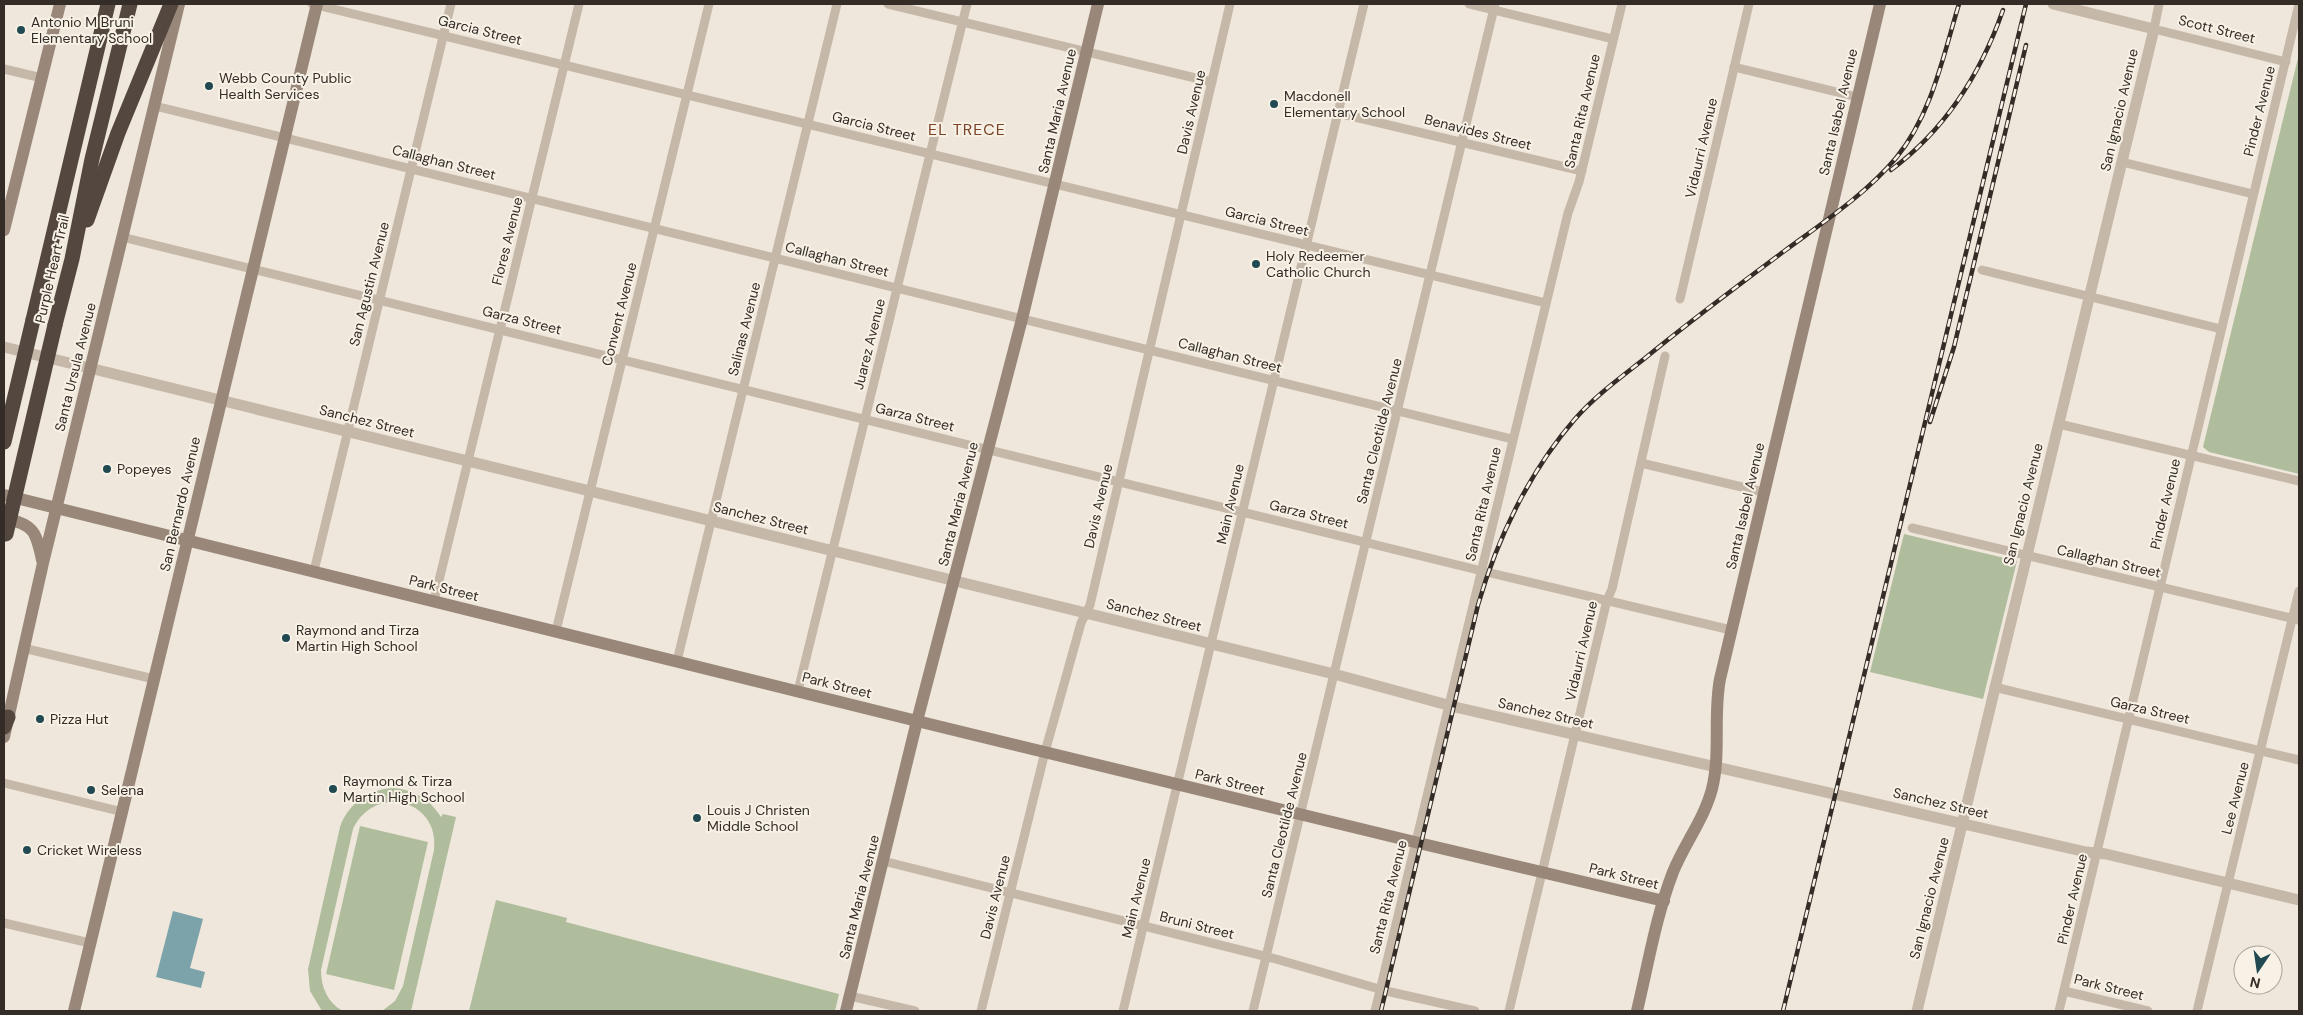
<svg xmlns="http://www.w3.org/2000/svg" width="2303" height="1015" font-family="'DM Sans',sans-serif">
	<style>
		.green { fill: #afbd9c }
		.water { fill: #7ca3aa }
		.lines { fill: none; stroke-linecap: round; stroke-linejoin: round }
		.minor { stroke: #c6b8a8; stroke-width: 9 }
		.tertiary { stroke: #c6b8a8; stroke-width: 11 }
		.secondary { stroke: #998879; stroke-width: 12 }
		.motorway { stroke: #54473f; stroke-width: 15 }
		.rail-casing { stroke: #332c27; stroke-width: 4.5 }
		.rail { stroke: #f7f1e6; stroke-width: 2.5; stroke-dasharray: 8; stroke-linecap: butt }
		.motorway-bridge { stroke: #54473f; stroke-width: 15 }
		.poi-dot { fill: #214951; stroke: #f7f1e6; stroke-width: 2 }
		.labels { text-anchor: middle; stroke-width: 4; stroke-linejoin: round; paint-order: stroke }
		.poi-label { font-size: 14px; fill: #332c27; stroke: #f7f1e6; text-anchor: start }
		.street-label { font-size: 14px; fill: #332c27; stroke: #f7f1e6 }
		.quarter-label { font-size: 16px; letter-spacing: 1px; fill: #7b4327; stroke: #f7f1e6 }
	</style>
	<rect width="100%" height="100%" fill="#efe7db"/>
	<!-- green -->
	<g class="green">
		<path d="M 2299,54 L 2299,474 L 2209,452 L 2203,447 Z"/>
		<path d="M 1904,534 L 2017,561 L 1983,699 L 1870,672 Z"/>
		<path d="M 392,788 C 413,789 430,799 441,817 L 443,814 L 456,817 L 411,1011 L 382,1011 L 395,1001 L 403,986 L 434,850 C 440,800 375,783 353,829 L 321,970 C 321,988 328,1003 343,1011 L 322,1011 L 310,991 L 308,969 L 340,827 C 348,804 368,790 392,788 Z"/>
		<path d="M 360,826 L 428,842 L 394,990 L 326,974 Z"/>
		<path d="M 496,900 L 567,918 L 566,922 L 839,994 L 835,1011 L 469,1011 Z"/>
	</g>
	<!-- water -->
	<path class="water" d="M 173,911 L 203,919 L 190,968 L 205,972 L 201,988 L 156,977 Z"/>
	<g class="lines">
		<!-- minor -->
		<g class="minor">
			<path d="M 312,4 L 1546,303"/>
			<path d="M 888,4 L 1212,82"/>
			<path d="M 1469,4 L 1613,39"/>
			<path d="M 2159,4 L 2154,29 L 2286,62"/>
			<path d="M 1734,67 L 1857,97"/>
			<path d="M 4,69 L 42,78"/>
			<path d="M 155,106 L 1512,439"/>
			<path d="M 1338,113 L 1582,171"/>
			<path d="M 2122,162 L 2253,194"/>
			<path d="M 122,237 L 1482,571 L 1731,630"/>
			<path d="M 1982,270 L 2221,329"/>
			<path d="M 1680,299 L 1749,4"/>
			<path d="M 2059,424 L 2299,481"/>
			<path d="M 1641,463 L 1763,492"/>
			<path d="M 1912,528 L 2299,620"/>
			<path d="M 314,571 L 451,4"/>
			<path d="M 434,601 L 579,4"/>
			<path d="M 556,631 L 709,4"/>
			<path d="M 23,648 L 154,679"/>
			<path d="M 677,661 L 837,4"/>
			<path d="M 1994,687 L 2299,760"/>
			<path d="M 798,691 L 967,4"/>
			<path d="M 4,783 L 123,812"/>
			<path d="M 883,861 L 1276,959 L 1386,991 L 1475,1011"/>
			<path d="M 4,923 L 90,943"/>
			<path d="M 2064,991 L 2148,1011"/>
			<path d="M 850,996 L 915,1011"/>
			<path d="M 981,1011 L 1045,752 L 1081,623 L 1090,605 L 1230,4"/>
			<path d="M 1123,1011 L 1364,4"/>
			<path d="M 1253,1011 L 1495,4"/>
			<path d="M 1375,1011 L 1568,213 L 1579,182 L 1622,4"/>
			<path d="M 1509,1011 L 1607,600 L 1612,589 L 1665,356"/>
			<path d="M 2059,1011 L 2299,4"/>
			<path d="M 2197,1011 L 2299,591"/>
		</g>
		<!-- tertiary -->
		<g class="tertiary">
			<path d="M 4,347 L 1334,674 L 1455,707 L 2086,852 L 2106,854 L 2299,900"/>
			<path d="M 1917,1011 L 2154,29 L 2053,4"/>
		</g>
		<!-- secondary -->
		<g class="secondary">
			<path d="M 4,230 L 60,4"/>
			<path d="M 4,495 L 917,721 L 1423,844 L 1664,901"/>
			<path d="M 4,518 C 34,525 36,531 42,560"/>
			<path d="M 4,737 L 43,563 L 179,4"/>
			<path d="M 74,1011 L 317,4"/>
			<path d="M 846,1011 L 917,721 L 1022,319 L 1098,4"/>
			<path d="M 1637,1011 C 1648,965 1656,916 1673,872 C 1685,843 1704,819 1712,789 C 1721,753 1713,715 1720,679 L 1880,4"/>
		</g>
		<!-- motorway -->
		<g class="motorway">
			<path d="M 87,220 L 118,133 L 171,4"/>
			<path d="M 33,320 L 108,4"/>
			<path d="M 55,325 L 72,259 L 92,159 L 130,4"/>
			<path d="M 4,727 L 8,717"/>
		</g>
		<!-- rail casing -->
		<g class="rail-casing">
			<g id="rail">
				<path d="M 1891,170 C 1946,129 1981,73 2003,10"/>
				<path d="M 1930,422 L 1954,347 L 2026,45"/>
				<path d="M 1381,1011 L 1478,605 C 1497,539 1529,472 1575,419 C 1595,396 1620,378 1644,359 C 1689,322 1736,287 1783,252 C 1822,223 1865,195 1896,158 C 1932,114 1943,56 1959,4"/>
				<path d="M 1783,1011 L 2026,4"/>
			</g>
		</g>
		<!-- rail -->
		<use href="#rail" class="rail"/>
		<!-- motorway-bridge -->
		<g class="motorway-bridge">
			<path d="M 4,442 L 33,320"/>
			<path d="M 6,534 L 55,325"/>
		</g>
	</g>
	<!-- markers -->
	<g class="poi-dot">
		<circle cx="21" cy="30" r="5"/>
		<circle cx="209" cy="86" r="5"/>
		<circle cx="1274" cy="104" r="5"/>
		<circle cx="1256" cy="264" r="5"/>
		<circle cx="107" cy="469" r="5"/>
		<circle cx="286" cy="638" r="5"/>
		<circle cx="40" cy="719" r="5"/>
		<circle cx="333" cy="789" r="5"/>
		<circle cx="91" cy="790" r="5"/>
		<circle cx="697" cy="818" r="5"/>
		<circle cx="27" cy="850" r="5"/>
	</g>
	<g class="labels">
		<!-- poi labels -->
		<g class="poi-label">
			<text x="31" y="27">Antonio M Bruni<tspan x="31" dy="16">Elementary School</tspan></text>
			<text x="219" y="83">Webb County Public<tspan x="219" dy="16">Health Services</tspan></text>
			<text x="1284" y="101">Macdonell<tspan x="1284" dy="16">Elementary School</tspan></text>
			<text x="1266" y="261">Holy Redeemer<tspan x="1266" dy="16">Catholic Church</tspan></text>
			<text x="117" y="474">Popeyes</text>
			<text x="296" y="635">Raymond and Tirza<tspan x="296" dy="16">Martin High School</tspan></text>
			<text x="50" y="724">Pizza Hut</text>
			<text x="343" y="786">Raymond &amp; Tirza<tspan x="343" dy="16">Martin High School</tspan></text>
			<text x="101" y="795">Selena</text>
			<text x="707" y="815">Louis J Christen<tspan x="707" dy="16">Middle School</tspan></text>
			<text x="37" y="855">Cricket Wireless</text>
		</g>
		<!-- street labels -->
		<g class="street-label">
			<text transform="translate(2217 29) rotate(14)" y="5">Scott Street</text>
			<text transform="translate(480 30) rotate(14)" y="5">Garcia Street</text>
			<text transform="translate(2119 110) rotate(-77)" y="5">San Ignacio Avenue</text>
			<text transform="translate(1057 111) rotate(-77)" y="5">Santa Maria Avenue</text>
			<text transform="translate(1582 111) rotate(-77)" y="5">Santa Rita Avenue</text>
			<text transform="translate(2259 111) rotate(-76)" y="5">Pinder Avenue</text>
			<text transform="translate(1191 112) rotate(-77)" y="5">Davis Avenue</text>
			<text transform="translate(1838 112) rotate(-77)" y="5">Santa Isabel Avenue</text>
			<text transform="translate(874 126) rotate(14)" y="5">Garcia Street</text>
			<text transform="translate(1478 132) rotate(14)" y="5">Benavides Street</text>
			<text transform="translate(1701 148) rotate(-77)" y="5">Vidaurri Avenue</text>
			<text transform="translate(444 162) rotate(14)" y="5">Callaghan Street</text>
			<text transform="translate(1267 221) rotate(14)" y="5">Garcia Street</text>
			<text transform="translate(507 241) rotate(-76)" y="5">Flores Avenue</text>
			<text transform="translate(837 259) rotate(14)" y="5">Callaghan Street</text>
			<text transform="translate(52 269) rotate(-77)" y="5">Purple Heart Trail</text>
			<text transform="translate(369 284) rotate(-76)" y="5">San Agustin Avenue</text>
			<text transform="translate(619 314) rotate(-76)" y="5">Convent Avenue</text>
			<text transform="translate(522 320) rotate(14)" y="5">Garza Street</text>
			<text transform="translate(744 329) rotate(-76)" y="5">Salinas Avenue</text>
			<text transform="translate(869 344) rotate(-76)" y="5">Juarez Avenue</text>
			<text transform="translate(1230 355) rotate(14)" y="5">Callaghan Street</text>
			<text transform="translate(75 367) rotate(-76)" y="5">Santa Ursula Avenue</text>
			<text transform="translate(915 417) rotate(14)" y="5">Garza Street</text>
			<text transform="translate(367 421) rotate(14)" y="5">Sanchez Street</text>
			<text transform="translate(1379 431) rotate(-76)" y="5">Santa Cleotilde Avenue</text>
			<text transform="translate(180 504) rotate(-77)" y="5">San Bernardo Avenue</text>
			<text transform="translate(958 504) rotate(-76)" y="5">Santa Maria Avenue</text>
			<text transform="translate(1230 504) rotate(-77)" y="5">Main Avenue</text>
			<text transform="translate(1483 504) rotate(-77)" y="5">Santa Rita Avenue</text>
			<text transform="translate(2023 504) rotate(-76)" y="5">San Ignacio Avenue</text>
			<text transform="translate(2165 504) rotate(-77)" y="5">Pinder Avenue</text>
			<text transform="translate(1098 506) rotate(-77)" y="5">Davis Avenue</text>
			<text transform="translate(1745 506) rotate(-77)" y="5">Santa Isabel Avenue</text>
			<text transform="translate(1309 514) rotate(14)" y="5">Garza Street</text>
			<text transform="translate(761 518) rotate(14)" y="5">Sanchez Street</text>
			<text transform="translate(2109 561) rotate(13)" y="5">Callaghan Street</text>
			<text transform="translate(444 588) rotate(14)" y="5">Park Street</text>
			<text transform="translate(1154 615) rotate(14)" y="5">Sanchez Street</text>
			<text transform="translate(1581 651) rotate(-77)" y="5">Vidaurri Avenue</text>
			<text transform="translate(837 685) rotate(14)" y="5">Park Street</text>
			<text transform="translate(2150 710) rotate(13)" y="5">Garza Street</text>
			<text transform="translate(1546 713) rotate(13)" y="5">Sanchez Street</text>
			<text transform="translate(1230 782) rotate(14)" y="5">Park Street</text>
			<text transform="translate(2235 798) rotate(-76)" y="5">Lee Avenue</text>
			<text transform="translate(1941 803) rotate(13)" y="5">Sanchez Street</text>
			<text transform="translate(1284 825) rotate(-76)" y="5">Santa Cleotilde Avenue</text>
			<text transform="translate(1624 876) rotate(14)" y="5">Park Street</text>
			<text transform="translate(859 897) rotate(-76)" y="5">Santa Maria Avenue</text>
			<text transform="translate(995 897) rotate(-76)" y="5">Davis Avenue</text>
			<text transform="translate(1388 897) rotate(-76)" y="5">Santa Rita Avenue</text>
			<text transform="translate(1136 898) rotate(-76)" y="5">Main Avenue</text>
			<text transform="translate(1929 898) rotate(-76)" y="5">San Ignacio Avenue</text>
			<text transform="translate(2072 899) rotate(-77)" y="5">Pinder Avenue</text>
			<text transform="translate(1197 925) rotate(14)" y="5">Bruni Street</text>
			<text transform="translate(2109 987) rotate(14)" y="5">Park Street</text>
		</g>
		<!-- quarter labels -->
		<g class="quarter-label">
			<text x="967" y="135">EL TRECE</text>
		</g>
	</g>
	<!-- border -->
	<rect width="2303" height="1015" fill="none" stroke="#332c27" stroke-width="10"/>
	<!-- north arrow -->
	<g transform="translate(2258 970) rotate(193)"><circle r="24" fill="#f7f1e6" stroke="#a9a29a"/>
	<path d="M0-4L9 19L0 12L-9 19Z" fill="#214951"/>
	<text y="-8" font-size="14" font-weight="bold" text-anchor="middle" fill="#332c27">N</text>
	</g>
</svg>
